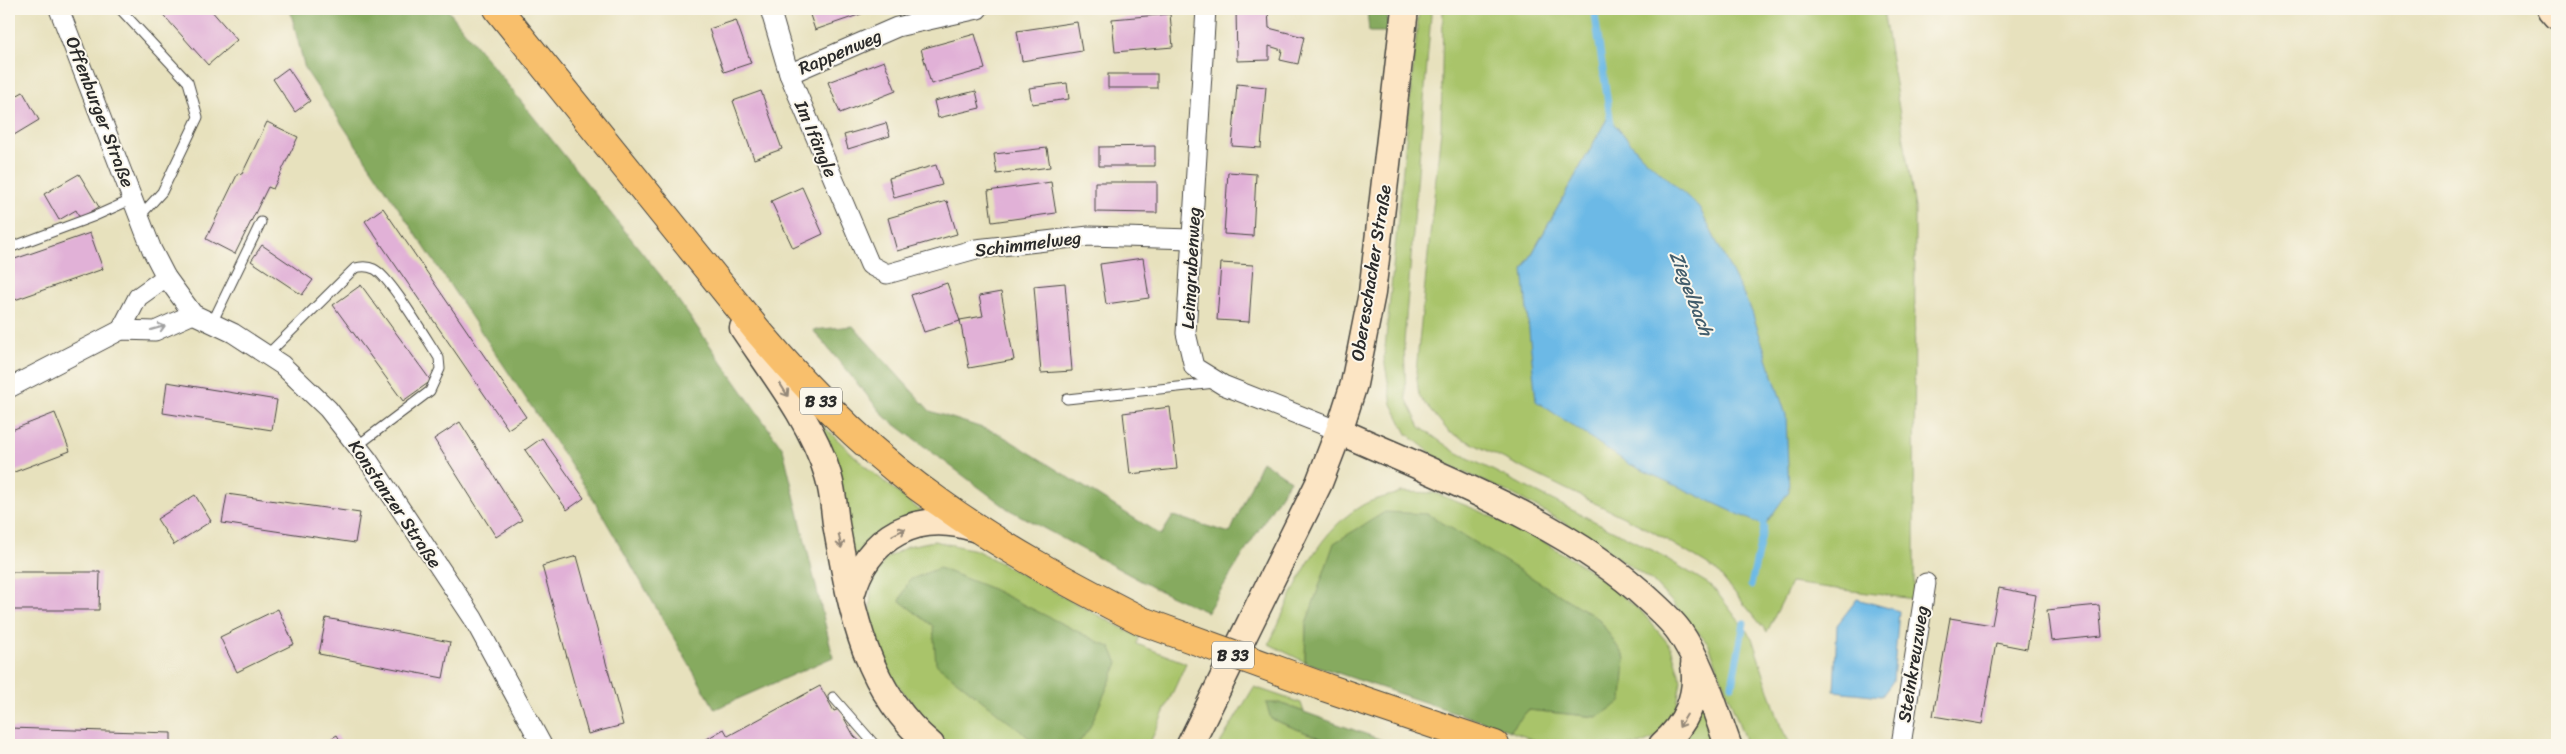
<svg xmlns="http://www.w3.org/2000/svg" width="2566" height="754" font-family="Sriracha,sans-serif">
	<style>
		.green { fill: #a9c46b; stroke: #6a784b; fill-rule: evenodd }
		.forest { fill: #86aa5f; stroke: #586a45 }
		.water { fill: #6cb9e6; stroke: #4c7288 }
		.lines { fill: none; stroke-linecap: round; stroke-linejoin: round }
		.stream { stroke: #6cb9e6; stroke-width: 7 }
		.building { fill: #e1b1d7 }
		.lane-casing { stroke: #474641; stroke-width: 11 }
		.street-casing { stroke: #474641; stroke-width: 21 }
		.secondary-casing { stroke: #474641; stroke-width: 29 }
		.primary-casing { stroke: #474641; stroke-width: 30 }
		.lane { stroke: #fff; stroke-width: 9 }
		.street { stroke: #fff; stroke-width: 19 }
		.secondary { stroke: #fce5c4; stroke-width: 26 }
		.primary { stroke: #f8bf6c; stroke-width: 28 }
		.primary-bridge-casing { stroke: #474641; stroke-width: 30; stroke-linecap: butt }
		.primary-bridge { stroke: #f8bf6c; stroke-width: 28 }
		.oneway { stroke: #a0a0a0 }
		.oneway2 { stroke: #948878 }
		.labels { text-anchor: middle; stroke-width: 4; stroke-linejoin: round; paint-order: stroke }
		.shield { fill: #fbf7ec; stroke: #696865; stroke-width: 1 }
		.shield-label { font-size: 16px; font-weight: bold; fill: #2b2b2b }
		.street-label { font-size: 18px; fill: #2b2b2b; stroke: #fbf7ec }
		.water-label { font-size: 19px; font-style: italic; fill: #425d6c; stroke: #fbf7ec }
	</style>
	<rect width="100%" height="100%" fill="#fbf7ec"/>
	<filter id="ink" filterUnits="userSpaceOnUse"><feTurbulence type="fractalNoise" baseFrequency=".02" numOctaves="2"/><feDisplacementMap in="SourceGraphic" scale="10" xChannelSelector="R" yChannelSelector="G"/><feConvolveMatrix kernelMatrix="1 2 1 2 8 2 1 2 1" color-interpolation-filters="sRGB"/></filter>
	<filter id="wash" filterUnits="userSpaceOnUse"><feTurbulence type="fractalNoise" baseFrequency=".0096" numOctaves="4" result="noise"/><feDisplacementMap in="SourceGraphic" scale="20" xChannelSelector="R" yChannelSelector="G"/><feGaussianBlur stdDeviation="1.12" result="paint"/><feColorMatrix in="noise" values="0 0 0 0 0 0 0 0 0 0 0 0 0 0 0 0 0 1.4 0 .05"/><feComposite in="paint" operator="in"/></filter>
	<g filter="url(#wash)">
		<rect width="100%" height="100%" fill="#e7e1bd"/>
		<!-- green -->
		<g class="green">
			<path d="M 1419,9 L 1430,9 L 1431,15 L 1404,342 L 1406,398 L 1420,427 L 1454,451 L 1654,551 L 1712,586 L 1752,638 L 1781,727 L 1791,745 L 1747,745 L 1709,645 L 1671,601 L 1652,581 L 1584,534 L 1516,496 L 1444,463 L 1407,434 L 1392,404 L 1384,358 Z"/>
			<path d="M 1443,9 L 1883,9 L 1915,208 L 1914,599 L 1791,583 L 1767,632 L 1716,570 L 1650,530 L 1449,432 L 1419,396 L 1416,371 L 1441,129 ZM 1608,117 L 1641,155 L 1523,270 Z"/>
			<path d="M 814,417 L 865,466 L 928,517 L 849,573 Z"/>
			<path d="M 1401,492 L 1435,493 L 1482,512 L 1541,540 L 1594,573 L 1642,612 L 1671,647 L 1681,680 L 1676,711 L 1659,736 L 1640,745 L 1547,745 L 1510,731 L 1528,710 L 1598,717 L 1306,624 L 1305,662 L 1269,644 C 1292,596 1312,535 1361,506 C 1372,499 1388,497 1401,492 Z"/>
			<path d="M 934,541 L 976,550 L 1139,637 L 1137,644 L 1186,663 L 1149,745 L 951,745 L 937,734 L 885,669 L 870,617 L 871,584 L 885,559 L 908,546 Z"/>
			<path d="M 1254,687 L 1301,703 L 1304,712 L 1279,703 L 1271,719 L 1338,745 L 1288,745 L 1270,740 L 1268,745 L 1219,745 Z"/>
			<path d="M 1702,690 L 1720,745 L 1678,745 Z"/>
		</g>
		<!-- forest -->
		<g class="forest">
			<path d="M 290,9 L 447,9 L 661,276 L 783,449 L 833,657 L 715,709 L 590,494 L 305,69 Z"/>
			<path d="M 1367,9 L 1388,9 L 1387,32 L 1369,32 Z"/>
			<path d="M 853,326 L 930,411 L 998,433 L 1161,535 L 1173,516 L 1230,533 L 1262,461 L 1290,480 L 1207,612 L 1156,589 L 1008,509 L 885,417 L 813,330 Z"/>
			<path d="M 1385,512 L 1428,514 L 1599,619 L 1625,658 L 1622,701 L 1598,717 L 1528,710 L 1510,731 L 1305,662 L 1306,624 L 1334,543 Z"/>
			<path d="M 939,568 L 990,588 L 1111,648 L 1118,663 L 1089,729 L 1077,745 L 1038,745 L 936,664 L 933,626 L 900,601 L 909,580 Z"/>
			<path d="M 1266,703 L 1279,703 L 1396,745 L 1338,745 L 1271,719 Z"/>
		</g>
		<!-- water -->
		<g class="water">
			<path d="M 1608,117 L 1641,155 L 1699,207 L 1752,312 L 1786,415 L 1789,491 L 1764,526 L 1629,464 L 1536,401 L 1523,270 Z"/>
			<path d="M 1857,599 L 1899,611 L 1893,681 L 1882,696 L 1834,691 L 1837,625 Z"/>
		</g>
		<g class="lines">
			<!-- stream -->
			<g class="stream">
				<path d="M 1594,9 L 1611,124"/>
				<path d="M 1751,585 L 1764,526 L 1760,518"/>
				<path d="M 1732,685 L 1744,623"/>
			</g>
		</g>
		<g id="blocks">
			<!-- building -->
			<g class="building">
				<path d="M 158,9 L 210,9 L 237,40 L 208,65 Z"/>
				<path d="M 808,9 L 866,9 L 867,12 L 815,30 Z"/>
				<path d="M 1236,9 L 1268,9 L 1269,28 L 1304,37 L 1298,64 L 1280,60 L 1282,50 L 1269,46 L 1269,60 L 1237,61 Z"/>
				<path d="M 1170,14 L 1173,47 L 1115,52 L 1112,19 Z"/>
				<path d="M 736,20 L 751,63 L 724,72 L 709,29 Z"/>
				<path d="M 1077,22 L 1082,51 L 1022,61 L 1017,31 Z"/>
				<path d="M 975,34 L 985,69 L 931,84 L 921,49 Z"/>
				<path d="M 884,61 L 896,91 L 840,113 L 828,82 Z"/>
				<path d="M 288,68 L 310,101 L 295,112 L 273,79 Z"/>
				<rect x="1108" y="74" width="49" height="14"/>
				<path d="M 1067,83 L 1069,99 L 1032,104 L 1029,88 Z"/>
				<path d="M 1237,84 L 1266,87 L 1261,148 L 1232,146 Z"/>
				<path d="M 761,91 L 782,149 L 754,159 L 733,101 Z"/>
				<path d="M 976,91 L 980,108 L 938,118 L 934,101 Z"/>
				<path d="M 23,92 L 39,120 L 9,138 L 9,100 Z"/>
				<path d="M 267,122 L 298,137 L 273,189 L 268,187 L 235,254 L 206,239 L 238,173 L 242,174 Z"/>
				<path d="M 886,123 L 890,136 L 848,149 L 844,135 Z"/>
				<path d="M 1155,146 L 1155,166 L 1099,166 L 1099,147 Z"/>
				<path d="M 1047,148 L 1050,167 L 997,174 L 994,154 Z"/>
				<path d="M 936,165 L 942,185 L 894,198 L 889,178 Z"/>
				<path d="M 1228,172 L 1256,174 L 1253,236 L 1224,234 Z"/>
				<path d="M 79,174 L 99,207 L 80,218 L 76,210 L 59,220 L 44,194 Z"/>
				<path d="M 1051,182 L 1056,213 L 992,222 L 988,191 Z"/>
				<path d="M 1095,182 L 1157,182 L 1157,213 L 1095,212 Z"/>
				<path d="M 802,187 L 823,234 L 793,248 L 771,201 Z"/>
				<path d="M 947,201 L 957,234 L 897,251 L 888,218 Z"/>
				<path d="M 383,208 L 526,417 L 508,429 L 365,221 Z"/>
				<path d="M 90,233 L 103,269 L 9,302 L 9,261 Z"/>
				<path d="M 262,245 L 313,280 L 302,295 L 251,261 Z"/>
				<path d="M 1143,258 L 1149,298 L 1106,304 L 1100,264 Z"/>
				<path d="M 1221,263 L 1253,265 L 1249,322 L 1217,320 Z"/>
				<path d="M 947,283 L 960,321 L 924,332 L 911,295 Z"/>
				<path d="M 1065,283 L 1072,371 L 1041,373 L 1034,286 Z"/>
				<path d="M 361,285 L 431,381 L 403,401 L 333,305 Z"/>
				<path d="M 1001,292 L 1014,360 L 969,368 L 960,320 L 983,316 L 979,296 Z"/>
				<path d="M 167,382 L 277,400 L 272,430 L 163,413 Z"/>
				<path d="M 1170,407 L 1177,469 L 1130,474 L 1123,413 Z"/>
				<path d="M 55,413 L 70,451 L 9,474 L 9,431 Z"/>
				<path d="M 460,422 L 522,520 L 496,537 L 434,439 Z"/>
				<path d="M 542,438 L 584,498 L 567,510 L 525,450 Z"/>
				<path d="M 227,494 L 360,513 L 355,543 L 222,523 Z"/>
				<path d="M 195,495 L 211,521 L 174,545 L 157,519 Z"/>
				<path d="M 577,556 L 623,725 L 588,734 L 542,566 Z"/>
				<path d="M 9,572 L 100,572 L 99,610 L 9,610 Z"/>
				<path d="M 1999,588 L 2036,595 L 2027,649 L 1996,643 L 1982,724 L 1933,716 L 1950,618 L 1992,625 Z"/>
				<path d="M 2099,605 L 2102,636 L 2051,641 L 2047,610 Z"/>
				<path d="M 278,609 L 294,644 L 237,672 L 220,637 Z"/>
				<path d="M 326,618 L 450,642 L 443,678 L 319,654 Z"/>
				<path d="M 820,686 L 834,711 L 839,709 L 854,736 L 864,745 L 707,745 L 705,740 L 724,729 L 728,736 Z"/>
				<path d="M 9,728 L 171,733 L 171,745 L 9,745 Z"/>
				<path d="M 337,735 L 343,745 L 320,745 Z"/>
			</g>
		</g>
	</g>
	<g filter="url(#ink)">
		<use href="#blocks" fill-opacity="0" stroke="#474641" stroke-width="1"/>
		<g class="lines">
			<!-- lane casing -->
			<g class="lane-casing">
				<g id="lane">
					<path d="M 120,9 L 188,82 L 198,117 L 162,192 L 140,216"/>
					<path d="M 9,248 L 95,216 L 133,199"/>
					<path d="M 212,323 L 261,222"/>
					<path d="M 267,355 L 355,268 C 362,266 368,266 374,269 C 390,276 427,340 439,358 L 440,369 L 430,391 L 357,446"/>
					<path d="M 1067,399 L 1215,383"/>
					<path d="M 833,697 L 875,745"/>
				</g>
			</g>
			<!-- street casing -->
			<g class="street-casing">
				<g id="street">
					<path d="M 59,9 L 152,250 L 166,277 L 193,314 L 233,333 L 282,365 L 328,409 L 368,460 L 473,618 L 542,745"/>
					<path d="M 770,9 L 789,74 L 870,265 L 887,274 L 976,249 L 1089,236 L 1192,239"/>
					<path d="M 1206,9 L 1186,333 L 1194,367 L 1223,385 L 1339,431"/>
					<path d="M 789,74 L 897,27 L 978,9"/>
					<path d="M 121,330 L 138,297 L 166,277"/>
					<path d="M 9,388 L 121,330 L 155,331 L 193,314"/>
					<path d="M 1901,745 L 1926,583"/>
				</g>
			</g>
			<!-- secondary casing -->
			<g class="secondary-casing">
				<g id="secondary">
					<path d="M 2551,9 L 2557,16"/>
					<path d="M 743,328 C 774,374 812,422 828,475 C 833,491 834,508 836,524 C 851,606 863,689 931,745"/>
					<path d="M 1339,431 C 1441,477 1568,523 1650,601 C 1660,610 1671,620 1679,631 C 1702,664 1714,707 1728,745"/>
					<path d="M 851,596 C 867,535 918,509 977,529"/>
					<path d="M 1190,745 L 1319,483 L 1339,431 L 1354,384 L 1372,293 L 1405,9"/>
					<path d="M 1662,745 C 1685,725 1699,697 1694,665"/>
				</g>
			</g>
			<!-- primary casing -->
			<g class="primary-casing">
				<g id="primary">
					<path d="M 498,9 L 757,330 C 811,394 870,454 939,502 C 1002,548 1072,585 1142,621"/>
					<path d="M 1324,687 L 1495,745"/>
				</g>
			</g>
			<!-- lane -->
			<use href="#lane" class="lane"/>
			<!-- street -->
			<use href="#street" class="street"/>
			<!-- secondary -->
			<use href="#secondary" class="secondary"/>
			<!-- primary -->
			<use href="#primary" class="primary"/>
			<!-- primary-bridge casing -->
			<g class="primary-bridge-casing">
				<path id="primary-bridge" d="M 1142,621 L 1324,687"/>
			</g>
			<!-- primary-bridge -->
			<use href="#primary-bridge" class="primary-bridge"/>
		</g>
		<!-- one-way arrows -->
		<defs><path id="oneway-shaft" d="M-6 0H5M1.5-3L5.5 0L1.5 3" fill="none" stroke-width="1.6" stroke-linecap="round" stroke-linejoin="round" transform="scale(1.25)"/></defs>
		<use class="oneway" href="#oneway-shaft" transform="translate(158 328) rotate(-16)"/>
		<g class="oneway2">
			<use href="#oneway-shaft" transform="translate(784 390) rotate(58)"/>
			<use href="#oneway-shaft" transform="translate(899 532) rotate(-27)"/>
			<use href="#oneway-shaft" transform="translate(840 541) rotate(79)"/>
			<use href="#oneway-shaft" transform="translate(1683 721) rotate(121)"/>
		</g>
	</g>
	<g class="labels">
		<!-- shield labels -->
		<g class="shield">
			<rect x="800" y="387.5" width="42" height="27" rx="4"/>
			<rect x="1212" y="641.5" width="42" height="27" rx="4"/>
		</g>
		<g class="shield-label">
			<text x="821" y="407">B 33</text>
			<text x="1233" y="661">B 33</text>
		</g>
		<!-- street labels -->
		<g class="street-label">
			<text transform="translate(840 52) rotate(-23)" y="6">Rappenweg</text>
			<text transform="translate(100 112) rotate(69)" y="6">Offenburger Straße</text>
			<text transform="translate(816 139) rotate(67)" y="6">Im Ifängle</text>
			<text transform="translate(1028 244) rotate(-7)" y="6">Schimmelweg</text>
			<text transform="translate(1191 268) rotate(-87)" y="6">Leimgrubenweg</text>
			<text transform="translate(1371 273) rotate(-81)" y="6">Obereschacher Straße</text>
			<text transform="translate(395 504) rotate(56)" y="6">Konstanzer Straße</text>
			<text transform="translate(1913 664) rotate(-81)" y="6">Steinkreuzweg</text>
		</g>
		<!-- water labels -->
		<g class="water-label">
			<text transform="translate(1692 293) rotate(69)" y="7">Ziegelbach</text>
		</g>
	</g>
	<!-- margin -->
	<rect width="2566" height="754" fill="none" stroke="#fbf7ec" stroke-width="30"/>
</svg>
